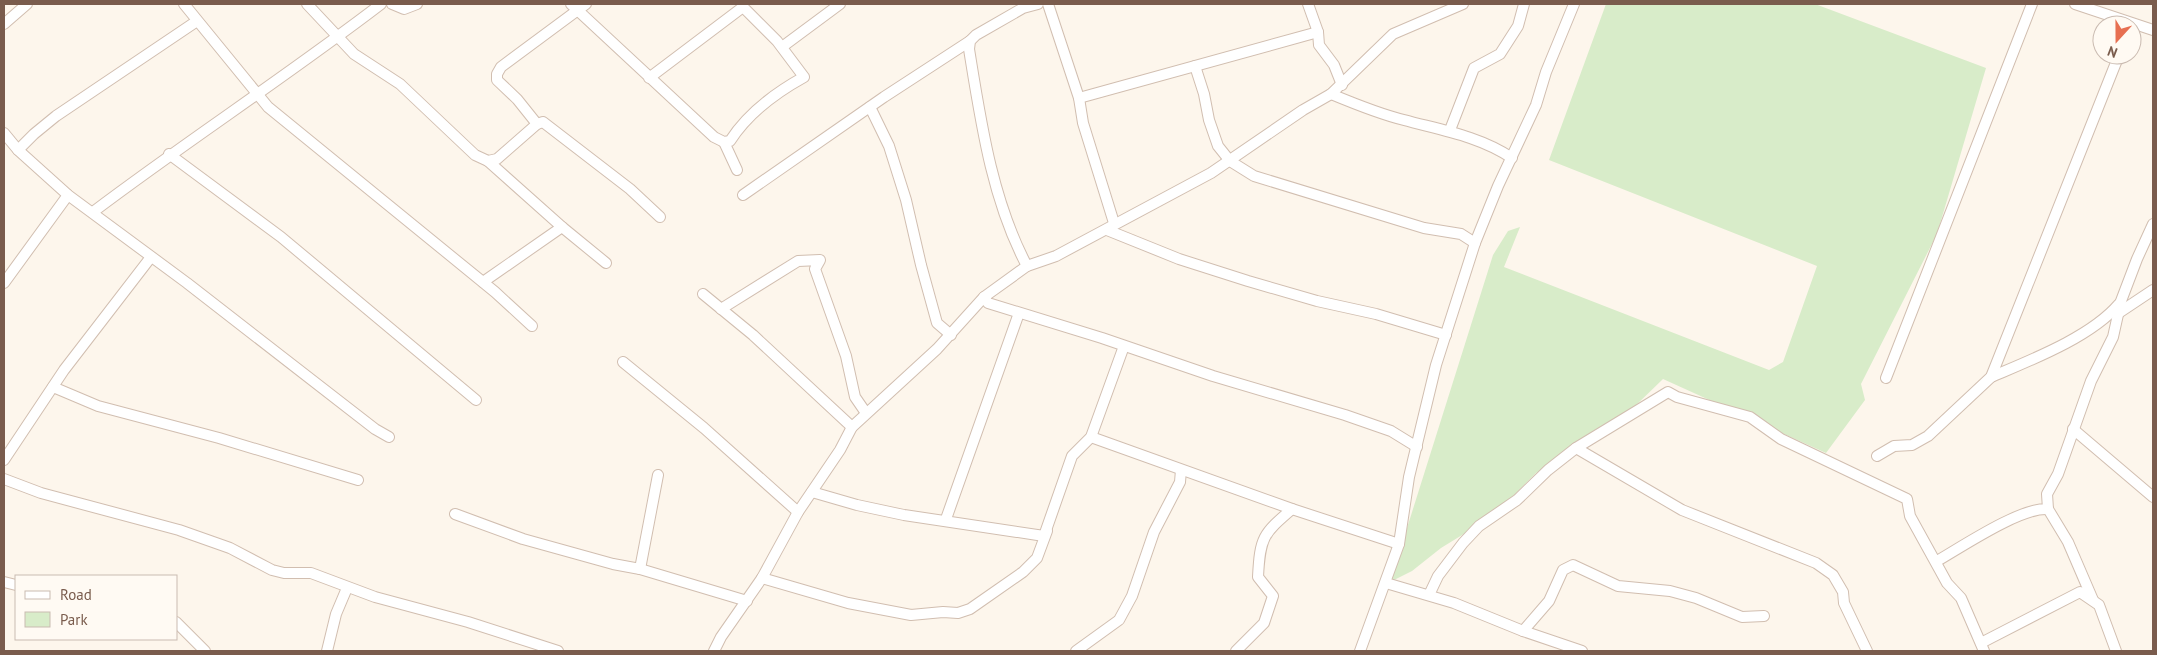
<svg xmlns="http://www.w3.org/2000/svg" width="2157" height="655" font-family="'PT Sans',sans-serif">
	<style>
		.green { fill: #d8ecc9 }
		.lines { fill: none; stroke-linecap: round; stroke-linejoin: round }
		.minor-casing { stroke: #d1beb0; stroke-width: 12 }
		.minor { stroke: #fff; stroke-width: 10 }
	</style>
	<rect width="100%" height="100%" fill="#fdf6ec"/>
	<!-- green -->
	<path class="green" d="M 1606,4 L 1815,4 L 1986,68 L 1937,234 L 1861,384 L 1865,400 L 1826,453 L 1663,379 L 1630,411 L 1536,473 L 1493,516 L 1441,548 L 1412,571 L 1390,582 L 1493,255 L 1508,231 L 1520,227 L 1504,267 L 1769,370 L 1783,362 L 1817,266 L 1549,160 Z"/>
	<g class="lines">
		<!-- minor casing -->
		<g class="minor-casing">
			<g id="minor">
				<path d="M 184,4 L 268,107 L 495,292 L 532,326"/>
				<path d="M 307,4 L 354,54 L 400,84 L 475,155 L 488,161 L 497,159 L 537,124 L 543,122 L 630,189 L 660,217"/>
				<path d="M 392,4 L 404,9 L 417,4"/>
				<path d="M 571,4 L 714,137 L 724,142 L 730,141 C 748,113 775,93 804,77 L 777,41 L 743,7 L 649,78"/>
				<path d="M 1048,4 L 1079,98 L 1083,123 L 1114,223"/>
				<path d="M 1308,4 L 1318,32 L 1319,45 L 1334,65 L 1342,85"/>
				<path d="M 2075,4 L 2153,30"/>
				<path d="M 4,24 L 27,4"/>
				<path d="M 782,47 L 840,4"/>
				<path d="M 1195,66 L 1204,94 L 1209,120 L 1218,146 L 1230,161 L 1254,176 L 1424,228 L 1461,234 L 1475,243"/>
				<path d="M 1331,94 C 1355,104 1379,114 1404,120 C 1441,130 1479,136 1512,158"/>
				<path d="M 1079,98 L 1318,32"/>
				<path d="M 870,107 L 889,146 L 906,200 L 921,265 L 937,323 L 951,335"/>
				<path d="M 537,124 L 517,99 L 497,80 L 497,74 L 501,67 L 586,4"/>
				<path d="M 1450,130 L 1474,68 L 1500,54 L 1518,26 L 1524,4"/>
				<path d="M 4,133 L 18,150 L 68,195 L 187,283 L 375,429 L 389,437"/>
				<path d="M 724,142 L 737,170"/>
				<path d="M 18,150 L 34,134 L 56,116 L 197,21"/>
				<path d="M 169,154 L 281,237 L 476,400"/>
				<path d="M 488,161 L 562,227"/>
				<path d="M 743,195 L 884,97 L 970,41"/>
				<path d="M 93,212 C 187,141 287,76 381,4"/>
				<path d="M 1107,230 L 1179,259 L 1248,281 L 1317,301 L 1376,314 L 1446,335"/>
				<path d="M 1027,266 C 992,200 981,123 969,49 L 970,41 L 976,35 L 1023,8 L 1038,4"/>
				<path d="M 483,282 L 562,227 L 606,263"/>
				<path d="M 4,283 L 68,195"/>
				<path d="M 703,294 L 753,335 L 852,427"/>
				<path d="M 984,297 L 988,303 L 1102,338 L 1213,376 L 1345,415 L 1391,431 L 1417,447"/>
				<path d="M 721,309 L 798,261 L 820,260 L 815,269 L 846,356 L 855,397 L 866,413"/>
				<path d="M 2117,314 L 2153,290"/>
				<path d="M 623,362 L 704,428 L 798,512"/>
				<path d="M 1991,377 C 2031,360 2091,337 2119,304"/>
				<path d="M 1886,378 L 2032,4"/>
				<path d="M 53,387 L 98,406 L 219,438 L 358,480"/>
				<path d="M 2073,429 L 2153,497"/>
				<path d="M 1091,437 L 1292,509 L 1399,544"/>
				<path d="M 1576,448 L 1682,510 L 1816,563 L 1833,575 L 1843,592 L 1844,603 L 1867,651"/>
				<path d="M 1877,456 L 1894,446 L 1912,445 L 1928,436 L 1991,377 L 2119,55"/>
				<path d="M 4,460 L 64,370 L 151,257"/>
				<path d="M 4,479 L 41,493 L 179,530 L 230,548 L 272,570 L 284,573 L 311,573 L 375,597 L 468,622 L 558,651"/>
				<path d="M 812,492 L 857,505 L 904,515 L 1044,536 L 1072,456 L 1091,437 L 1124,346"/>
				<path d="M 2048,509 L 2068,542 L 2093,600"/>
				<path d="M 455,514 L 523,539 L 613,564 L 640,569 L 747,601"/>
				<path d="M 946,519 L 1019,313"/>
				<path d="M 1937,561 C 1963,546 2021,507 2048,509 L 2047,494 L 2058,474 L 2091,381 L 2113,337 L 2121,301 L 2137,259 L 2153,224"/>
				<path d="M 640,569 L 658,475"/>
				<path d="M 762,578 L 848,603 L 911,615 L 943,612 L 958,613 L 970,609 L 1023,572 L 1037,558 L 1047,531"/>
				<path d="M 4,582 L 16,585"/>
				<path d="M 1386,583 L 1454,603 L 1523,631 L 1582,651"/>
				<path d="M 1429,595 L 1438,576 L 1463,543 L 1479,526 L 1517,500 L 1548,470 L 1576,448 L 1668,392 L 1677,397 L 1750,417 L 1781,439 L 1907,499 L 1910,516 L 1947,583 L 1961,598 L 1984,651"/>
				<path d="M 176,622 L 205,651"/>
				<path d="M 1523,631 L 1549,601 L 1563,570 L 1573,565 L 1618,586 L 1670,591 L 1696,598 L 1742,617 L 1764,616"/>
				<path d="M 1981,643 L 2080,592 L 2099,605 L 2116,651"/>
				<path d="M 327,651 L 336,614 L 347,588"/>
				<path d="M 714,651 L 721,637 L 762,578 L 798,512 L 840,450 L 852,427 L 937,349 L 984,297 L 1027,266 L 1056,256 L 1211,173 L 1303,110 L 1331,94 L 1393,34 L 1463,4"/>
				<path d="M 1076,651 L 1119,620 L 1132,596 L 1154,532 L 1180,482 L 1181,470"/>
				<path d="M 1236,651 L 1264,623 L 1273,596 L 1258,577 C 1260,537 1263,534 1292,509"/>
				<path d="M 1360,651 L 1399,544 L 1409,477 L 1436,365 L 1475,243 L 1498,186 L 1536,105 L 1546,72 L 1574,4"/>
			</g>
		</g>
		<!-- minor -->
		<use href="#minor" class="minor"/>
	</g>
	<!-- border -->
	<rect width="2157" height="655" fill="none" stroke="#7a5c4d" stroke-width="10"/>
	<!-- legend -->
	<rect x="15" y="575" width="162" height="65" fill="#fffaf3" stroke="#cabbb1"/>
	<rect x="25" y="591" width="25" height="8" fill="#ffffff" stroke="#cabbb1"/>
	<text x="60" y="600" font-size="15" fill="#7a5c4d">Road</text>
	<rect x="25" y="612" width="25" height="15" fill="#d8ecc9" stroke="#cabbb1"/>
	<text x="60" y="625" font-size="15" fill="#7a5c4d">Park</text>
	<!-- north arrow -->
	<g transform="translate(2117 40) rotate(201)"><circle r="24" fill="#fffaf3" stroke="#cabbb1"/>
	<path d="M0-4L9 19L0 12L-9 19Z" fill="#e76f51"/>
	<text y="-8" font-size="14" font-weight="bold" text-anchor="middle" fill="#7a5c4d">N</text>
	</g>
</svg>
